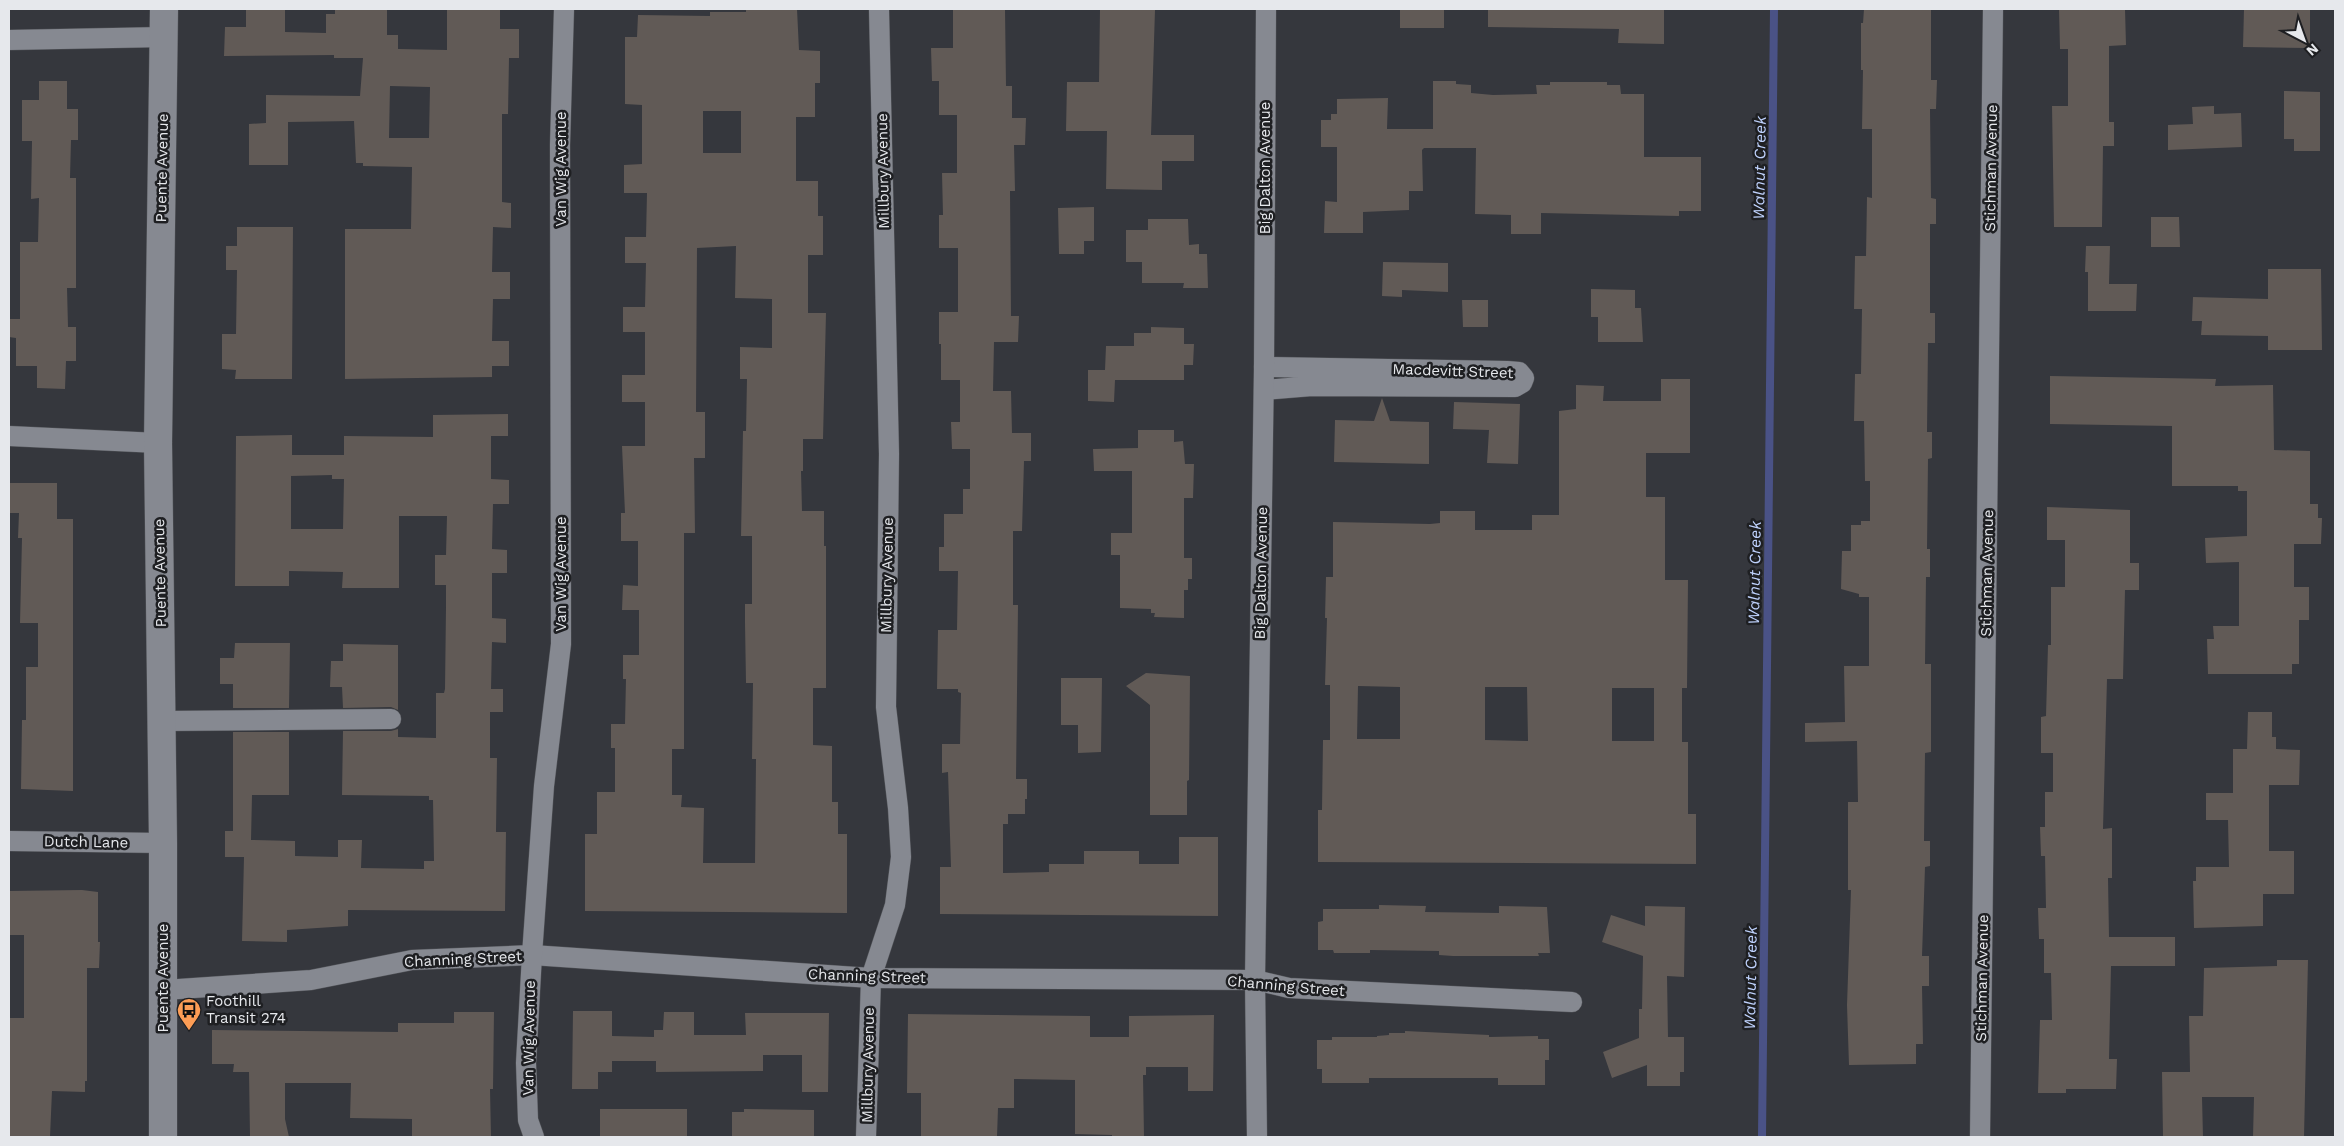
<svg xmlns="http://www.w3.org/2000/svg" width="2344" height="1146" font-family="'Work Sans',sans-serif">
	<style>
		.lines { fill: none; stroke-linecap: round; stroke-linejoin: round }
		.stream { stroke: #4a5286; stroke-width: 8 }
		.building { fill: #615a56; fill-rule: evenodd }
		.street-casing { stroke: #515358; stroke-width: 21 }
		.secondary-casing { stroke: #515358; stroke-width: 29 }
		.street { stroke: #868991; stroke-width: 20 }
		.secondary { stroke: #868991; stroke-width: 28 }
		.labels { text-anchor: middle; stroke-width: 5; stroke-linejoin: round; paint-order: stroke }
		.street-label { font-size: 15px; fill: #e6e8ec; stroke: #1e1f22 }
		.poi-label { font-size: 15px; fill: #e6e8ec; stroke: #1e1f22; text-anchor: start }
		.water-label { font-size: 16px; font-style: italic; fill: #bfd2fd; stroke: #1e1f22 }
	</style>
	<rect width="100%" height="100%" fill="#35373d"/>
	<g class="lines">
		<!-- stream -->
		<path class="stream" d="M 1762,1137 L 1774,9"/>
	</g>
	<!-- building -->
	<g class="building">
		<path d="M 246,9 L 285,9 L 285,32 L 326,33 L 326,14 L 335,14 L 335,9 L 387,10 L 387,35 L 398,35 L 398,49 L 447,50 L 447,9 L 500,9 L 500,29 L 519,29 L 519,58 L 509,58 L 508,114 L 502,114 L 502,202 L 511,203 L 511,228 L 493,227 L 492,272 L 510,272 L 510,299 L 493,299 L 492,341 L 509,341 L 509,366 L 492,366 L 492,377 L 345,379 L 345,229 L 411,229 L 412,167 L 363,166 L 363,163 L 356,163 L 354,121 L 288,122 L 288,165 L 249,165 L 249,124 L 266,123 L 266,95 L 360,96 L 363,58 L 334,58 L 334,55 L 224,56 L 225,27 L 246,27 ZM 390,86 L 430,87 L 429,138 L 389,138 Z"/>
		<path d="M 746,9 L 797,9 L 799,50 L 820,51 L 820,83 L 815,83 L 815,117 L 796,117 L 796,181 L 818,181 L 818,216 L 823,216 L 823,255 L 808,255 L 808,313 L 826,313 L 823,439 L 803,439 L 803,471 L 801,471 L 802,511 L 824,511 L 824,546 L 826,546 L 826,688 L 813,688 L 813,745 L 832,746 L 832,802 L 838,802 L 838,834 L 847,834 L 847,913 L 585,911 L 585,834 L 597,834 L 597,792 L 615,792 L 615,748 L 611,748 L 611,724 L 625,724 L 626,679 L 623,679 L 623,655 L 639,655 L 639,610 L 622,610 L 623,585 L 638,586 L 638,541 L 621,541 L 621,513 L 625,513 L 622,446 L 645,446 L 645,402 L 622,402 L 622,375 L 645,375 L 645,332 L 623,332 L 623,307 L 645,307 L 646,263 L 625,263 L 625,237 L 646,237 L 647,193 L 624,193 L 624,165 L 642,164 L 642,105 L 625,104 L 625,37 L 637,37 L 638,15 L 710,16 L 710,12 L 746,12 ZM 703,111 L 741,111 L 741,153 L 703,153 ZM 736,246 L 735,298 L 772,299 L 772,348 L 740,347 L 740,379 L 747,379 L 746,431 L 743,431 L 741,536 L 752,536 L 752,604 L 745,604 L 745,623 L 746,683 L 753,683 L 752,759 L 756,759 L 755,863 L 703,863 L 704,808 L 681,807 L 682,795 L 672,795 L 672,749 L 684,749 L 684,533 L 695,533 L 694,458 L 705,458 L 705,412 L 696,412 L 697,248 Z"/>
		<path d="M 953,9 L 1005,9 L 1006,86 L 1012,86 L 1012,118 L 1026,118 L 1025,145 L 1014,145 L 1015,191 L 1010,191 L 1011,316 L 1019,316 L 1018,342 L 994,342 L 993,391 L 1011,391 L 1012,433 L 1031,433 L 1031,461 L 1024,461 L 1022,531 L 1013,531 L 1013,605 L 1018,605 L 1016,779 L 1027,779 L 1027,799 L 1025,799 L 1025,814 L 1008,814 L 1008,824 L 1003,824 L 1003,873 L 1049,872 L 1049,864 L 1084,864 L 1084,851 L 1139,851 L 1139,864 L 1179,864 L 1179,837 L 1218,837 L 1218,916 L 940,914 L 940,867 L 951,867 L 948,772 L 942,773 L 942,744 L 960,744 L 961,693 L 958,692 L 958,689 L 937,689 L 938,630 L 957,630 L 958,571 L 939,571 L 939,547 L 944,547 L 944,514 L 963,514 L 963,489 L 970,489 L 970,449 L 952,449 L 951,422 L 960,422 L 960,380 L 941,380 L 941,344 L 939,344 L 939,312 L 958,312 L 958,248 L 939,248 L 939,215 L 943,215 L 942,173 L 957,173 L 957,115 L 939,115 L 939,81 L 932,81 L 931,48 L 953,48 Z"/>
		<path d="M 1100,9 L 1155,10 L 1151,135 L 1194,135 L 1194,161 L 1162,161 L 1162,190 L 1106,189 L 1107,131 L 1066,131 L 1067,82 L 1099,82 Z"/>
		<rect x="1400" y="9" width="44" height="19"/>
		<path d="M 1488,9 L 1664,9 L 1664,44 L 1618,43 L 1619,29 L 1488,27 Z"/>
		<path d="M 1864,9 L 1931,9 L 1931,80 L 1937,80 L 1936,109 L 1930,109 L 1931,198 L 1936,199 L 1936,224 L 1930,224 L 1930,313 L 1935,313 L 1935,343 L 1928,343 L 1927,432 L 1932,432 L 1932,458 L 1928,459 L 1927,549 L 1930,549 L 1930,577 L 1926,577 L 1925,664 L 1931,664 L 1931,752 L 1925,753 L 1924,841 L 1930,841 L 1930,866 L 1925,867 L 1922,956 L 1929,956 L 1929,986 L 1922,986 L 1923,1044 L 1916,1044 L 1916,1064 L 1849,1065 L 1847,1005 L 1851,890 L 1848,890 L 1848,802 L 1858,802 L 1857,741 L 1805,742 L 1805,723 L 1845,722 L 1844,666 L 1869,666 L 1869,597 L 1859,597 L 1859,594 L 1841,589 L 1842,551 L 1851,551 L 1851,525 L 1861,525 L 1861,521 L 1870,521 L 1870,481 L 1865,481 L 1864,421 L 1854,421 L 1855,374 L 1861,374 L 1862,309 L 1854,309 L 1855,256 L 1866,256 L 1867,197 L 1872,198 L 1872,129 L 1862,129 L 1863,70 L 1861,70 L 1861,23 L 1863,23 Z"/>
		<path d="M 2059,9 L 2125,9 L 2126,45 L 2109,46 L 2109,122 L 2114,122 L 2114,146 L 2103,146 L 2102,227 L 2054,227 L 2052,106 L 2068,106 L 2068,49 L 2060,49 Z"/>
		<path d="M 2244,9 L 2310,9 L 2310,48 L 2243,47 Z"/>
		<path d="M 39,81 L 67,81 L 67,109 L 78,109 L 78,140 L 71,140 L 70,178 L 76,178 L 76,288 L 67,288 L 68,327 L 76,327 L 76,361 L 66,361 L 65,389 L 37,388 L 37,366 L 16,366 L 16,338 L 9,337 L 9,319 L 20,319 L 20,242 L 38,242 L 39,198 L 31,199 L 32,141 L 22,141 L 22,100 L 39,100 Z"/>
		<path d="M 1433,81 L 1456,81 L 1456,84 L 1471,85 L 1471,93 L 1493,95 L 1537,94 L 1536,85 L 1550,85 L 1550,82 L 1607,82 L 1607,85 L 1620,85 L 1621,94 L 1644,94 L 1644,157 L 1701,157 L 1701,211 L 1679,211 L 1679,216 L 1541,213 L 1541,234 L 1511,234 L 1511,215 L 1475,214 L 1476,148 L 1424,148 L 1422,150 L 1423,191 L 1409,191 L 1409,210 L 1363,212 L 1363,233 L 1324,233 L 1325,201 L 1337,202 L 1337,147 L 1321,147 L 1321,120 L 1331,120 L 1331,114 L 1337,114 L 1337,99 L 1388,98 L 1387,129 L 1433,129 Z"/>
		<path d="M 2284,91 L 2320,92 L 2320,151 L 2294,151 L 2294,139 L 2284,139 Z"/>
		<path d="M 2214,106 L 2214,114 L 2241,113 L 2242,147 L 2168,150 L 2168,125 L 2193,124 L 2192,107 Z"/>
		<path d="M 1094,207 L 1094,241 L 1084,241 L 1084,254 L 1059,254 L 1058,208 Z"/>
		<path d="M 2151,217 L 2179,217 L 2180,247 L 2151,247 Z"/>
		<path d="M 1148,219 L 1188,219 L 1189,245 L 1199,244 L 1199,254 L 1207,254 L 1208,288 L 1183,288 L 1184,283 L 1142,283 L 1142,262 L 1126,262 L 1126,230 L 1148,230 Z"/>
		<path d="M 237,227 L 293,227 L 292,379 L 235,379 L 236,370 L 222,369 L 222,334 L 236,334 L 237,270 L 226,270 L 226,246 L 237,246 Z"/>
		<path d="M 2086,246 L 2110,246 L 2109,284 L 2137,284 L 2136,311 L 2088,311 L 2088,272 L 2085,272 Z"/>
		<path d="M 1383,262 L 1448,263 L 1448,292 L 1402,290 L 1402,297 L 1382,296 Z"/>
		<path d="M 2268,269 L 2321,269 L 2322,350 L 2268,350 L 2268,336 L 2201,335 L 2202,321 L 2192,321 L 2193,297 L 2268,299 Z"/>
		<path d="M 1591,289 L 1635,290 L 1635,308 L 1641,308 L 1643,342 L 1598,342 L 1598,317 L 1591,317 Z"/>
		<path d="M 1462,300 L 1488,300 L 1488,327 L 1463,327 Z"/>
		<path d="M 1151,327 L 1184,328 L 1184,344 L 1194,344 L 1193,365 L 1184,365 L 1184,380 L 1115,380 L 1114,402 L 1088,401 L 1088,370 L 1105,370 L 1106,346 L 1134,346 L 1134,333 L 1151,333 Z"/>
		<path d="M 2050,376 L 2216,379 L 2215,386 L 2273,385 L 2274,450 L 2310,451 L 2310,504 L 2318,504 L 2318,518 L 2322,518 L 2321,544 L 2294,544 L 2294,587 L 2309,587 L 2309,620 L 2299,620 L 2299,664 L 2292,664 L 2292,674 L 2208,674 L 2207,639 L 2214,639 L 2213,626 L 2239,626 L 2239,562 L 2206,563 L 2205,538 L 2247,536 L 2247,491 L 2238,491 L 2238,486 L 2172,486 L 2172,426 L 2050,424 Z"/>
		<path d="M 1661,379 L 1690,379 L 1690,453 L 1646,453 L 1646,497 L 1665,497 L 1665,580 L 1688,580 L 1687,688 L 1682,688 L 1682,742 L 1688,742 L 1688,814 L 1696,814 L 1696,864 L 1318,862 L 1318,810 L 1322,810 L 1323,740 L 1330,740 L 1330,685 L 1325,685 L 1327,618 L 1325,618 L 1326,577 L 1333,577 L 1333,522 L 1430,524 L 1440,523 L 1440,511 L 1475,511 L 1475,530 L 1532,530 L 1532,515 L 1559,515 L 1559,411 L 1576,409 L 1576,385 L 1604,386 L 1603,401 L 1661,401 ZM 1358,686 L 1400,687 L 1400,739 L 1357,739 ZM 1485,687 L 1527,687 L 1528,741 L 1485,740 ZM 1612,688 L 1654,688 L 1654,741 L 1612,741 Z"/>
		<path d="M 1382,398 L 1390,421 L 1429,422 L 1429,464 L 1334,462 L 1335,420 L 1374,421 Z"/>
		<path d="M 1454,402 L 1520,404 L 1518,464 L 1487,463 L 1489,430 L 1453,429 Z"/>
		<path d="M 508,414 L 508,436 L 491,436 L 491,479 L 509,480 L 509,504 L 493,504 L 492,549 L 507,550 L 507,573 L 492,573 L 492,618 L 506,619 L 506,643 L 492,642 L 491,689 L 503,689 L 503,712 L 490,712 L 490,758 L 497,758 L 496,832 L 506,832 L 505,911 L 348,910 L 348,926 L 287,930 L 287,942 L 242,941 L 244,857 L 225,857 L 225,831 L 233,831 L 233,732 L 289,732 L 289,795 L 252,795 L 251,840 L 295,841 L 295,856 L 338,857 L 338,840 L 362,840 L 361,868 L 424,869 L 424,861 L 434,861 L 433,800 L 429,800 L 429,796 L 342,795 L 343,731 L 391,731 L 398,729 L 398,737 L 436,738 L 436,693 L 444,693 L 445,689 L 446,607 L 446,585 L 435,585 L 435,555 L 446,555 L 447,516 L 399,516 L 399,588 L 342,588 L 343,572 L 289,571 L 289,586 L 235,586 L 236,436 L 292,435 L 292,455 L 344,455 L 344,436 L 433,437 L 433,415 ZM 332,475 L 332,479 L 344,479 L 343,529 L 291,529 L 291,476 Z"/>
		<path d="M 1138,430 L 1174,430 L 1174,442 L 1183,441 L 1185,464 L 1194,464 L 1193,498 L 1184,498 L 1184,558 L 1192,558 L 1192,579 L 1188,579 L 1188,590 L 1184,590 L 1184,618 L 1154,617 L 1155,613 L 1151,613 L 1151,609 L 1120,608 L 1120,555 L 1111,555 L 1111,533 L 1132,533 L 1132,471 L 1094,471 L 1093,449 L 1138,448 Z"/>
		<path d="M 9,483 L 57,483 L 57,519 L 73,519 L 73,791 L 21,789 L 22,720 L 26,720 L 26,667 L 38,667 L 38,623 L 20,623 L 22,538 L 18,538 L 19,513 L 9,513 Z"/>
		<path d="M 2047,507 L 2130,510 L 2130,563 L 2139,563 L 2139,590 L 2125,590 L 2123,679 L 2107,679 L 2103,829 L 2112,828 L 2112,878 L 2108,878 L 2109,937 L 2175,937 L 2175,966 L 2111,966 L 2109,1059 L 2117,1059 L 2116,1089 L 2066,1089 L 2066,1093 L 2038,1093 L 2040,1020 L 2052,1020 L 2051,973 L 2044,973 L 2044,939 L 2039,939 L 2038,908 L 2046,908 L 2045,856 L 2041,856 L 2040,827 L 2045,827 L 2045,792 L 2053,792 L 2053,753 L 2041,753 L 2041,717 L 2046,716 L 2048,645 L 2051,645 L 2051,587 L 2065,587 L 2065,540 L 2047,540 Z"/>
		<path d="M 235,643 L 290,643 L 289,708 L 233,708 L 233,684 L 220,684 L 220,658 L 234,658 Z"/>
		<path d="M 343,644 L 398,645 L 398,710 L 391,707 L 343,708 L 342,687 L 330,687 L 331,661 L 343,661 Z"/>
		<path d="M 1146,673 L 1190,676 L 1189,780 L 1187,781 L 1187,815 L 1150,815 L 1150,705 L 1126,686 Z"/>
		<path d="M 1061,678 L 1102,678 L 1101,752 L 1078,753 L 1078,725 L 1061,725 Z"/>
		<path d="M 2248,712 L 2272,712 L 2272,737 L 2276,737 L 2276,749 L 2300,750 L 2299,785 L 2269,785 L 2269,851 L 2294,851 L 2294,894 L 2263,894 L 2263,926 L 2194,928 L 2193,881 L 2196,881 L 2196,867 L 2229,867 L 2228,820 L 2206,820 L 2206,793 L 2233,793 L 2233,749 L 2247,749 Z"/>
		<path d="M 82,890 L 98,892 L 98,942 L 100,942 L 99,968 L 87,968 L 87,1081 L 85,1081 L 85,1092 L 52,1091 L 50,1137 L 9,1137 L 9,1018 L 24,1018 L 24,935 L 9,935 L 9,891 Z"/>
		<path d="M 1379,905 L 1426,906 L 1425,912 L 1499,913 L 1499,906 L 1547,907 L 1550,953 L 1538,953 L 1539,956 L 1453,956 L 1439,955 L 1439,951 L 1370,950 L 1370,953 L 1334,953 L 1333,950 L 1318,950 L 1318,922 L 1323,921 L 1323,909 L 1379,909 Z"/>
		<path d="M 1645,906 L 1685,907 L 1684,977 L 1667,976 L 1668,1037 L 1684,1037 L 1684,1072 L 1680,1072 L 1680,1086 L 1647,1086 L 1647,1065 L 1612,1078 L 1603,1052 L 1639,1038 L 1639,1009 L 1642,1009 L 1643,956 L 1602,942 L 1611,915 L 1645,926 Z"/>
		<path d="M 2277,960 L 2308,960 L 2304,1137 L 2253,1137 L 2254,1097 L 2202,1097 L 2203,1137 L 2163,1137 L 2162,1072 L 2190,1072 L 2189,1016 L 2203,1016 L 2204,968 L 2277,966 Z"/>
		<path d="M 573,1011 L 612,1011 L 612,1036 L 654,1037 L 654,1030 L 663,1030 L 664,1012 L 694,1012 L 694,1035 L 746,1035 L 745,1013 L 829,1013 L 828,1092 L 802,1092 L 802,1055 L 763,1055 L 763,1071 L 656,1072 L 656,1061 L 612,1061 L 612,1072 L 598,1072 L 598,1089 L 572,1089 Z"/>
		<path d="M 454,1012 L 494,1012 L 493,1089 L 490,1089 L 491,1137 L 412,1137 L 412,1119 L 350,1118 L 351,1083 L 285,1083 L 285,1119 L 289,1137 L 250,1137 L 249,1072 L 233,1072 L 234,1064 L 212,1064 L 212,1030 L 398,1032 L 398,1023 L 454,1023 Z"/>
		<path d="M 908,1014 L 1090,1016 L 1090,1037 L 1129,1037 L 1129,1016 L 1214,1015 L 1213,1091 L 1188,1091 L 1188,1067 L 1146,1067 L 1146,1075 L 1143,1075 L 1144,1137 L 1112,1137 L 1112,1135 L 1075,1134 L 1075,1080 L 1014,1079 L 1014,1108 L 998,1108 L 997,1137 L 921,1137 L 921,1093 L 907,1093 Z"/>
		<path d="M 1405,1031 L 1489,1035 L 1489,1037 L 1538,1036 L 1538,1039 L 1549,1039 L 1549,1060 L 1545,1060 L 1545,1085 L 1498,1085 L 1498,1078 L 1369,1078 L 1369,1083 L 1322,1083 L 1322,1069 L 1317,1069 L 1317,1040 L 1332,1040 L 1332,1037 L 1377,1037 L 1377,1036 L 1389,1035 L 1389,1033 L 1405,1033 Z"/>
		<rect x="600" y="1109" width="87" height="28"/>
		<path d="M 744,1109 L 814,1110 L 814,1137 L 732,1137 L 732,1112 L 744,1112 Z"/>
	</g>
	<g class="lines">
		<!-- street casing -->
		<g class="street-casing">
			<g id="street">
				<path d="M 9,40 L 164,37"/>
				<path d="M 1264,390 L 1312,386 L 1515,387 L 1522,383 L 1524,378 L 1519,372 L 1507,371 L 1264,367"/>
				<path d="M 9,436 L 158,443"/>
				<path d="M 162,721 L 391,719"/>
				<path d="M 9,841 L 163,843"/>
				<path d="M 164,990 L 311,980 L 412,960 L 532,955 L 871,978 L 1255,980 L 1289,988 L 1572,1002"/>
				<path d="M 534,1137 L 528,1120 L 526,1063 L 532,955 L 544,786 L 561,644 L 560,145 L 564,9"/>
				<path d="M 866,1137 L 871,978 L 895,905 L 901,857 L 898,808 L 886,707 L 889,454 L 879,9"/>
				<path d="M 1257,1137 L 1255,980 L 1264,367 L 1266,9"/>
				<path d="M 1980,1137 L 1993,9"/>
			</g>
		</g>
		<!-- secondary casing -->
		<g class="secondary-casing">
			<path id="secondary" d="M 163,1137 L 163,843 L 158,443 L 164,9"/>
		</g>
		<!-- street -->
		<use href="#street" class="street"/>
		<!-- secondary -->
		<use href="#secondary" class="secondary"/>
	</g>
	<!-- icons -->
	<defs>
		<g id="bus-pin" transform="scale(1.25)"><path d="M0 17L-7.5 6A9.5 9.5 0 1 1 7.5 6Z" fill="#fd9d55" stroke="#1e1f22"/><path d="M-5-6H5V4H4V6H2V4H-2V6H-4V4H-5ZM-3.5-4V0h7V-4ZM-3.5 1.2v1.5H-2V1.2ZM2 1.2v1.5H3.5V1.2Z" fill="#111"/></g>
	</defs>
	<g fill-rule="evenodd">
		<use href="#bus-pin" x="189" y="1010"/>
	</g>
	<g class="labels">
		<!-- street labels -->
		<g class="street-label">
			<text transform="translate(162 168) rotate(-89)" y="5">Puente Avenue</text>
			<text transform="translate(1265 168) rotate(-90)" y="5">Big Dalton Avenue</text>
			<text transform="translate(1991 168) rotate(-89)" y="5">Stichman Avenue</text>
			<text transform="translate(561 169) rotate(-90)" y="5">Van Wig Avenue</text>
			<text transform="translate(883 171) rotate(-91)" y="5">Millbury Avenue</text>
			<text transform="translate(1453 371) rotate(2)" y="5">Macdevitt Street</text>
			<text transform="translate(160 573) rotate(-91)" y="5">Puente Avenue</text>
			<text transform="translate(1261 573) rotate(-89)" y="5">Big Dalton Avenue</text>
			<text transform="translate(1987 573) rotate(-89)" y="5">Stichman Avenue</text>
			<text transform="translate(561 574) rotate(-90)" y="5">Van Wig Avenue</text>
			<text transform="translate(887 575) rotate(-89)" y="5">Millbury Avenue</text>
			<text transform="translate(86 842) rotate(1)" y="5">Dutch Lane</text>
			<text transform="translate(463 959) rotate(-3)" y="5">Channing Street</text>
			<text transform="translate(867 976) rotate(2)" y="5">Channing Street</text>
			<text transform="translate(163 978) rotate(-90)" y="5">Puente Avenue</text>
			<text transform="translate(1982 978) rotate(-89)" y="5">Stichman Avenue</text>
			<text transform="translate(1286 986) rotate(5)" y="5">Channing Street</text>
			<text transform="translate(529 1038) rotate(-89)" y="5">Van Wig Avenue</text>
			<text transform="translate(868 1065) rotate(-89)" y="5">Millbury Avenue</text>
		</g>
		<!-- poi labels -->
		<g class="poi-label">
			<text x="206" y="1006">Foothill<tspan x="206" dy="17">Transit 274</tspan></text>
		</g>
		<!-- water labels -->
		<g class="water-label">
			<text transform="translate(1759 168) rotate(-89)" y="6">Walnut Creek</text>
			<text transform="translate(1754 573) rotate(-89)" y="6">Walnut Creek</text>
			<text transform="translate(1750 978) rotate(-89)" y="6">Walnut Creek</text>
		</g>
	</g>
	<!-- border -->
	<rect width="2344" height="1146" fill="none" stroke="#e6e8ec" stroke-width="20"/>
	<!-- north arrow -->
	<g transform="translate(2304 40) rotate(139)" stroke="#1e1f22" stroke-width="4" paint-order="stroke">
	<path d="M0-4L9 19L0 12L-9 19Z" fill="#e6e8ec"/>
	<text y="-8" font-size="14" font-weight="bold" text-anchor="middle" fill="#e6e8ec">N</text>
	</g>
</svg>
